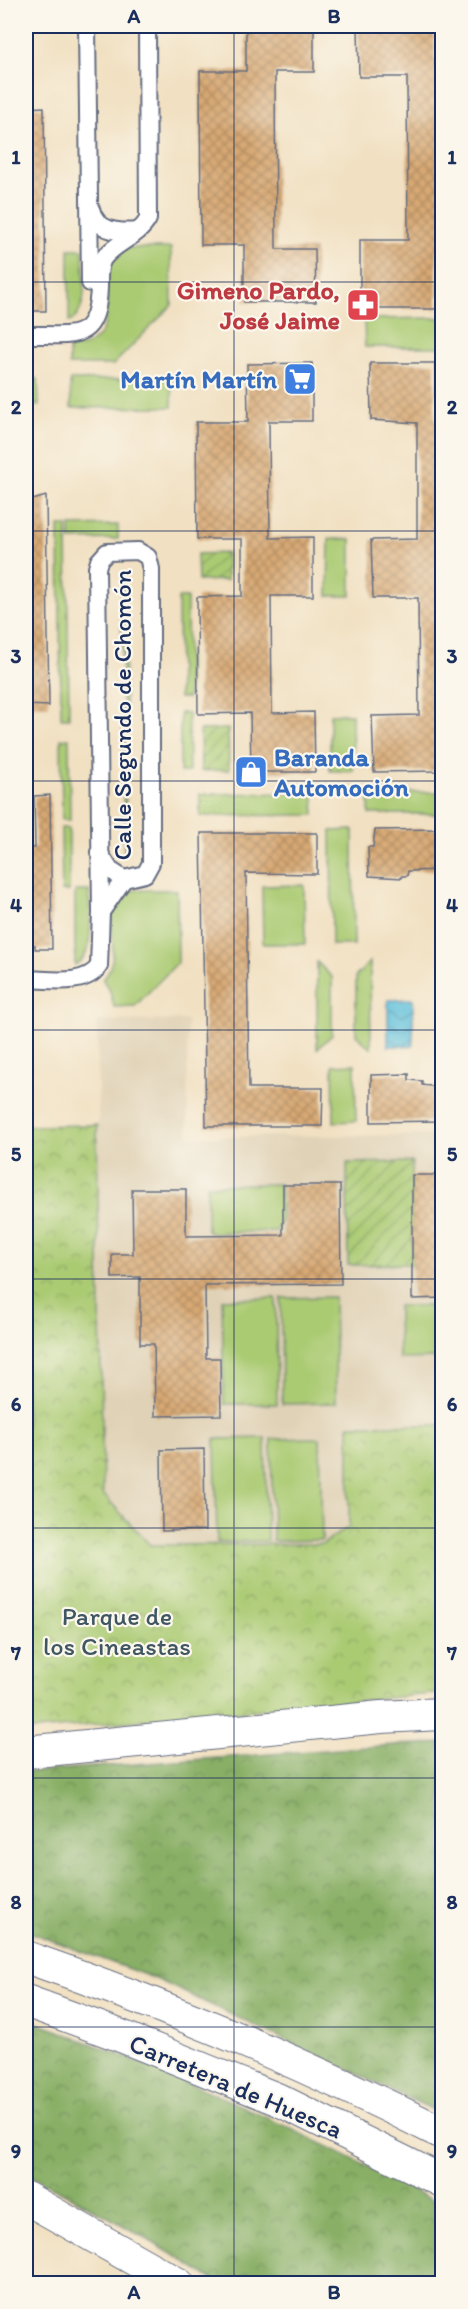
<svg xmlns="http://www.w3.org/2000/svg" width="468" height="2309" font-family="Itim,sans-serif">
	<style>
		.built { fill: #e0d2b6 }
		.grass { fill: #abcb73; stroke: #637d68; stroke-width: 1.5 }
		.forest { fill: url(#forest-crowns); stroke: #526f62; stroke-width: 1.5 }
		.park { fill: url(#park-crowns); stroke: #637d68; stroke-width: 1.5 }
		.garden { fill: url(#garden-furrows); stroke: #637d68; stroke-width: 1.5 }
		.water { fill: url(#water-waves); stroke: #3c779c; stroke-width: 1.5 }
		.building { fill: url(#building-cross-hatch) }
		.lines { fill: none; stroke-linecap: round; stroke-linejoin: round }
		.street-casing { stroke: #666d81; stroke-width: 20 }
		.highway-casing { stroke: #666d81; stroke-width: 34 }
		.street { stroke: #fff; stroke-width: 16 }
		.highway { stroke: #fff; stroke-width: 32 }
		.grid { fill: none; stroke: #1b2f5e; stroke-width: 1.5; stroke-opacity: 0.55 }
		.labels { text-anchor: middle; stroke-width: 4.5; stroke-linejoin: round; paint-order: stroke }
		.health-label { font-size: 26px; font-weight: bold; fill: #be3a42; stroke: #fbf7ec; text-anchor: end }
		.shop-label { font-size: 26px; font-weight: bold; fill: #366cbe; stroke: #fbf7ec; text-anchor: end }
		.street-label { font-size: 26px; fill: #1b2f5e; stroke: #fbf7ec }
		.park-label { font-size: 26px; fill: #3f5663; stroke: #fbf7ec }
		.neatline { fill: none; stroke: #1b2f5e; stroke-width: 2 }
		.grid-label { font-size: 20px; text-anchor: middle; font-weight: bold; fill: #1b2f5e }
	</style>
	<defs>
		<pattern id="forest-crowns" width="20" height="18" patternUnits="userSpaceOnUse" patternTransform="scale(1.5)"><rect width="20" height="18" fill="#88af65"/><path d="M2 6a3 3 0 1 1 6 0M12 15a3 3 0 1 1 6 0" fill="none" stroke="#6e8f56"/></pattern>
		<pattern id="park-crowns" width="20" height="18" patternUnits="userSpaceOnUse" patternTransform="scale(1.5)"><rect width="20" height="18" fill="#abcb73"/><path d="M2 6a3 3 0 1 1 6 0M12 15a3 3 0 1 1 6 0" fill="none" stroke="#8aa562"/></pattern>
		<pattern id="garden-furrows" width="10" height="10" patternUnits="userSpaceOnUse" patternTransform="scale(1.5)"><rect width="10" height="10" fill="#abcb73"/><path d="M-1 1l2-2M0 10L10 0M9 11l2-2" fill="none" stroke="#8aa562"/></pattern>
		<pattern id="water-waves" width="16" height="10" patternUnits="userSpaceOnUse" patternTransform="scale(1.5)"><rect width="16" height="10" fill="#5cbfda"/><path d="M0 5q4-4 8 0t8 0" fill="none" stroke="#4b9cb4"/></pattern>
		<pattern id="building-cross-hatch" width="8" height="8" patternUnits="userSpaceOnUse" patternTransform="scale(1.5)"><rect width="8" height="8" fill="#d8a973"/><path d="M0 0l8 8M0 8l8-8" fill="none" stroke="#ae8a62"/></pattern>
	</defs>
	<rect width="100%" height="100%" fill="#fbf7ec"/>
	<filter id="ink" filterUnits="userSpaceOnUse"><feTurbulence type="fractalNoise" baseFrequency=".0167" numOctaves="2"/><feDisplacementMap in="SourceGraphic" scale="12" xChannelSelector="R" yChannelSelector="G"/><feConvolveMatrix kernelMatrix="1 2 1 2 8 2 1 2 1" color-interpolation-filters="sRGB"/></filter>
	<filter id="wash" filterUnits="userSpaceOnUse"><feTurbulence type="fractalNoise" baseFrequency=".008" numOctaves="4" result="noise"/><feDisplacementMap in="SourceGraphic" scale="24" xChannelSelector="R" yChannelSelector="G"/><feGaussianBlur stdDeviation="1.35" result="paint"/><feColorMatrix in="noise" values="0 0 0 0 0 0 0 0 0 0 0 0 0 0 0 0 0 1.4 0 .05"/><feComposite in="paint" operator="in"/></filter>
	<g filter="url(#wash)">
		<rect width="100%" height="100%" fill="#f1e0c1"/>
		<!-- built -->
		<path class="built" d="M 187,1020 L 188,1137 L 442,1135 L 442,1425 L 349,1425 L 349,1527 L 323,1544 L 150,1545 L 103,1494 L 97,1021 Z"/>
		<!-- grass -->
		<g class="grass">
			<path d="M 126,248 L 171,248 L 172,305 L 113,365 L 69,365 L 69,348 C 121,347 102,296 108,263 Z"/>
			<path d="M 69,249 L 83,249 C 83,270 91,312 69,322 Z"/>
			<path d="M 442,318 L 442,347 L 365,347 L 364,319 Z"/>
			<path d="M 26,379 L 38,379 L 39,405 L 26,406 Z"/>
			<path d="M 172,379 L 172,407 L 71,408 L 70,380 Z"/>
			<path d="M 118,525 L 118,539 L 70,540 L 70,526 Z"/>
			<path d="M 59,526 L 67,526 L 69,718 L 61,718 Z"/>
			<path d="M 329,539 L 351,539 L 351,596 L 328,596 Z"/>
			<path d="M 121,579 L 124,579 L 126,851 L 124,852 Z"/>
			<path d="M 178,598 L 187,598 L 188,698 L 179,698 Z"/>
			<path d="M 180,713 L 188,713 L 189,772 L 180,772 Z"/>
			<path d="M 330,714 L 352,714 L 353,771 L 330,771 Z"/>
			<path d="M 69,738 L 70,820 L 62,820 L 61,739 Z"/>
			<path d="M 442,792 L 442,814 L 369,814 L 369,793 Z"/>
			<path d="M 314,793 L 314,815 L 200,816 L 200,794 Z"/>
			<path d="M 61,828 L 69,828 L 69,891 L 62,891 Z"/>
			<path d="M 353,830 L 354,945 L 332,945 L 331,831 Z"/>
			<path d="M 304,885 L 305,944 L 263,944 L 262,886 Z"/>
			<path d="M 133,890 L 177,890 L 178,962 L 135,1006 L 114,1007 L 110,991 L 103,980 C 121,956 108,937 113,910 C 114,904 119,899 123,894 Z"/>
			<path d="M 75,891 L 89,891 C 89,912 97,954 75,965 Z"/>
			<path d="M 317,962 L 332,977 L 332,1035 L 317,1049 Z"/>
			<path d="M 370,962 L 371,1048 L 356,1035 L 356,976 Z"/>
			<path d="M 355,1064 L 356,1121 L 334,1122 L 333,1065 Z"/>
			<path d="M 280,1184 L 281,1223 L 276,1231 L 210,1233 L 207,1230 L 207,1185 Z"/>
			<path d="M 334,1297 L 336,1403 L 282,1404 L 281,1298 Z"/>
			<path d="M 276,1298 L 277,1404 L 224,1404 L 222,1299 Z"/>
			<path d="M 398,1306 L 442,1306 L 442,1358 L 399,1359 Z"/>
			<path d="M 265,1438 L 267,1541 L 217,1542 L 215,1439 Z"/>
			<path d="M 320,1438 L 322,1540 L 273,1541 L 271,1439 Z"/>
		</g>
		<!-- forest -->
		<g class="forest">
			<path d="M 442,1743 L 442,2114 L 156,1979 L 26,1931 L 26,1772 L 394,1745 Z"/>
			<path d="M 26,2019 C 169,2071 309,2132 442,2206 L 442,2283 L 218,2283 C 156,2243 92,2206 26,2174 Z"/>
		</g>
		<!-- park -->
		<path class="park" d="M 97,1125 L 103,1494 L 150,1545 L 323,1544 L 349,1527 L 349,1425 L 442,1425 L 442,1693 L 26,1731 L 26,1126 Z"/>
		<!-- garden -->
		<g class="garden">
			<path d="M 227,553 L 227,580 L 198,581 L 197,554 Z"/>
			<path d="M 228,729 L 229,770 L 201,771 L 200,730 Z"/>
			<path d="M 412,1162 L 412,1264 L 348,1265 L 347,1163 Z"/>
		</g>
		<!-- water -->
		<path class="water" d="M 413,999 L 413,1046 L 388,1046 L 388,1000 Z"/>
		<g id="blocks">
			<!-- building -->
			<g class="building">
				<path d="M 246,26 L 314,26 L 314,72 L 275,72 L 276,249 L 315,249 L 316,302 L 244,302 L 244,245 L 201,245 L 200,71 L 246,71 Z"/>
				<path d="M 358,26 L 434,26 L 435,65 L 442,65 L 442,249 L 437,249 L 437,309 L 360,309 L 360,240 L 408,240 L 407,77 L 359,77 Z"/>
				<path d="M 44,107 L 46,311 L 26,311 L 26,108 Z"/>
				<path d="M 312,363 L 312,421 L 269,421 L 270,538 L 313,537 L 313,596 L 271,596 L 272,713 L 314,712 L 315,772 L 251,772 L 250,713 L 198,714 L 197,597 L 242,596 L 242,539 L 197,539 L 196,422 L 248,422 L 247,364 Z"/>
				<path d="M 370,363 L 435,363 L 435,421 L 442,421 L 442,539 L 438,539 L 439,598 L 442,598 L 442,715 L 439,715 L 439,771 L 374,772 L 372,716 L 419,715 L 418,598 L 373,598 L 371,540 L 417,539 L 417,423 L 371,420 Z"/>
				<path d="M 46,496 L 49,706 L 26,705 L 26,502 Z"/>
				<path d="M 50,795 L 52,949 L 35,949 L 35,945 L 26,945 L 26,848 L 35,848 L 34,796 Z"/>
				<path d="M 442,829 L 442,870 L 408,871 L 407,876 L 402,876 L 402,878 L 369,876 L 368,847 L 373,847 L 375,830 Z"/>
				<path d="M 201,833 L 317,833 L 317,874 L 246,873 L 249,1088 L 323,1088 L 322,1126 L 206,1126 Z"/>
				<path d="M 409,1074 L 409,1080 L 422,1081 L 422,1085 L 442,1087 L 442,1121 L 371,1122 L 371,1075 Z"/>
				<path d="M 412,1175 L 442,1175 L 442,1298 L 412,1299 Z"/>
				<path d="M 283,1185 L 340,1185 L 341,1284 L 205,1285 L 206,1358 L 220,1358 L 221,1415 L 155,1416 L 154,1344 L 140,1344 L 140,1277 L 112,1278 L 112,1254 L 133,1254 L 132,1189 L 186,1189 L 186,1236 L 283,1235 Z"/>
				<path d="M 204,1449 L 205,1530 L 162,1531 L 161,1450 Z"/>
			</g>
		</g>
	</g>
	<g filter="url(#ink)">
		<use href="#blocks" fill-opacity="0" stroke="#666d81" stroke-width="1.5"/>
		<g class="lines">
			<!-- street casing -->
			<g class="street-casing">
				<g id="street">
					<path d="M 87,26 L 90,283"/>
					<path d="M 91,209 C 96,231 118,233 138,231"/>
					<path d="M 26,335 C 72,334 97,345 99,287 C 99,278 98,267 103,259 C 115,242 139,237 148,219 L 147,26"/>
					<path d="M 101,912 L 124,879"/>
					<path d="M 26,979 C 48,979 85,987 99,966 L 101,912 L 97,568 L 99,561 L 107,552 L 138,551 L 148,557 L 151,569 L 151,863 L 145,874 L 124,879 L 110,870 L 99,852"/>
				</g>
			</g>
			<!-- highway casing -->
			<g class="highway-casing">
				<g id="highway">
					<path d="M 26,1752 L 381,1717 L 442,1714"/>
					<path d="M 26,1957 C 168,2006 308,2065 442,2133"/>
					<path d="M 26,2001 L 116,2034 L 277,2099 L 442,2181"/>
					<path d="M 26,2198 L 178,2284"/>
				</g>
			</g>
			<!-- street -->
			<use href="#street" class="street"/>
			<!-- highway -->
			<use href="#highway" class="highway"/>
		</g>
	</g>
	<!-- grid -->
	<path class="grid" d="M 234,26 L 234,2284M 26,282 L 442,282M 26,531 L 442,531M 26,781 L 442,781M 26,1030 L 442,1030M 26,1279 L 442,1279M 26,1528 L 442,1528M 26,1778 L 442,1778M 26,2027 L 442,2027"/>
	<!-- icons -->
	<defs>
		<g id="pharmacy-square" transform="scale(1.725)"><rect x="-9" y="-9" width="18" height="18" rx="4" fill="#e0444e" stroke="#fbf7ec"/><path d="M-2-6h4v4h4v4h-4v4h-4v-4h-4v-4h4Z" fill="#fff"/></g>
		<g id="supermarket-square" transform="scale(1.725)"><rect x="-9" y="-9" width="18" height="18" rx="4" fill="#3f7fe0" stroke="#fbf7ec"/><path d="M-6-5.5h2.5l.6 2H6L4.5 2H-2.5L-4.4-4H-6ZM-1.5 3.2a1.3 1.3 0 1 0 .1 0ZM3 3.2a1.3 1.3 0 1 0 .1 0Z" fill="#fff"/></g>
		<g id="shop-square" transform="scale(1.725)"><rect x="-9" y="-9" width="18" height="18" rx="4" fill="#3f7fe0" stroke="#fbf7ec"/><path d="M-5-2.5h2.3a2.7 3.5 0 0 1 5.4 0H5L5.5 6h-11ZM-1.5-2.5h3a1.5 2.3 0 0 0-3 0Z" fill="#fff"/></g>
	</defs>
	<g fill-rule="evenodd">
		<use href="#pharmacy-square" x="363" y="305"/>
		<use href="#supermarket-square" x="300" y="379"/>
		<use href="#shop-square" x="251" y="772"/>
	</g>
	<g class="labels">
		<!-- health labels -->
		<g class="health-label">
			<text x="340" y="299">Gimeno Pardo,<tspan x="340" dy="30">José Jaime</tspan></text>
		</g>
		<!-- shop labels -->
		<g class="shop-label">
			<text x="277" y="388">Martín Martín</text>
			<text x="274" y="766" text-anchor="start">Baranda<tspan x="274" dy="30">Automoción</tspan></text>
		</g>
		<!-- street labels -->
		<g class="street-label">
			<text transform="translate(122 715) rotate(-90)" y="9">Calle Segundo de Chomón</text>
			<text transform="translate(236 2086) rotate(23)" y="9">Carretera de Huesca</text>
		</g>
		<!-- park labels -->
		<g class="park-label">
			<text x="117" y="1625">Parque de<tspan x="117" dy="30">los Cineastas</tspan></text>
		</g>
	</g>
	<!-- margin -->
	<rect width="468" height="2309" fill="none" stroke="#fbf7ec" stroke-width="66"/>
	<rect x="33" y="33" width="402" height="2243" class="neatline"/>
	<g class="grid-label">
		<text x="134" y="23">A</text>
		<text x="334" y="23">B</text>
		<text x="16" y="164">1</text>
		<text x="452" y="164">1</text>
		<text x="16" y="414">2</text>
		<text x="452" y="414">2</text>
		<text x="16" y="663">3</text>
		<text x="452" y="663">3</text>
		<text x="16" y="912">4</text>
		<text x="452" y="912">4</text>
		<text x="16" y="1161">5</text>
		<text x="452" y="1161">5</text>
		<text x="16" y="1411">6</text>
		<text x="452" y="1411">6</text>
		<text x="16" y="1660">7</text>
		<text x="452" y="1660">7</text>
		<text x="16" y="1909">8</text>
		<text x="452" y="1909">8</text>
		<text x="16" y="2158">9</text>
		<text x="452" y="2158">9</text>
		<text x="134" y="2299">A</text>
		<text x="334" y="2299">B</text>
	</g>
</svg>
